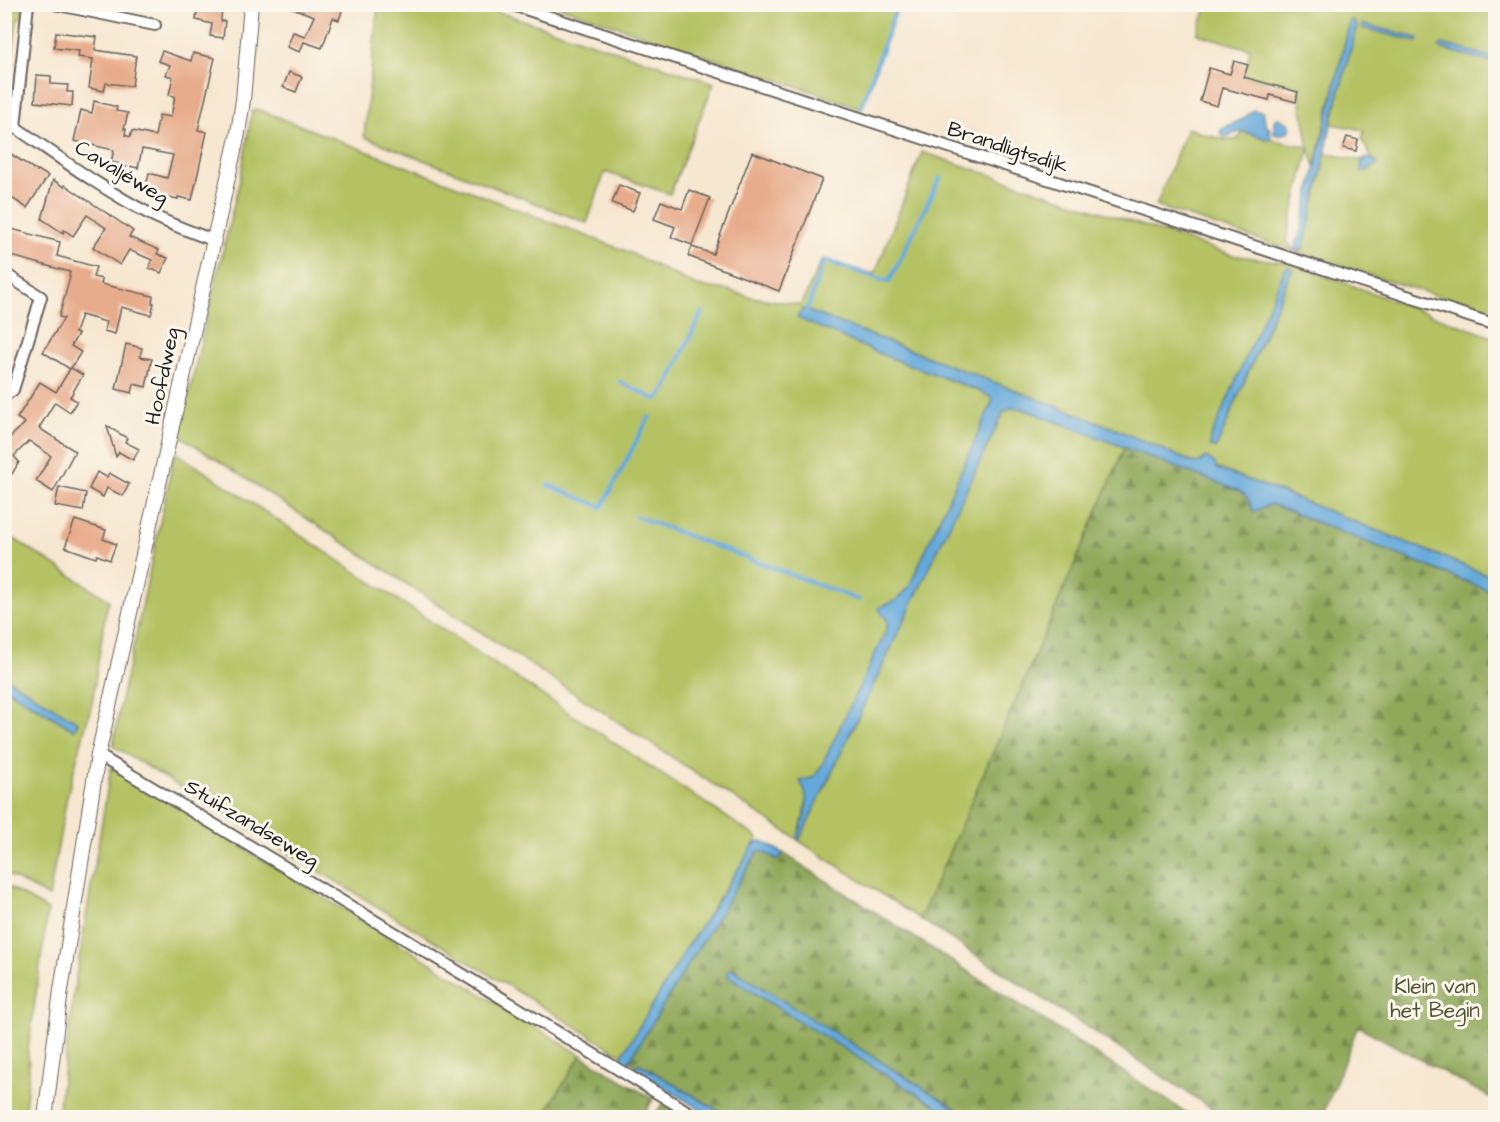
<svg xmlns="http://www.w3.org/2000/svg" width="1500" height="1122" font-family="'Architects Daughter',sans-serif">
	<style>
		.green { fill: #b4c264; stroke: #686f40; stroke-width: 1.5; fill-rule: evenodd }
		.forest { fill: url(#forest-firs); stroke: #56623b; stroke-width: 1.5 }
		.water { fill: #65a9da; stroke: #40627b; stroke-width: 1.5 }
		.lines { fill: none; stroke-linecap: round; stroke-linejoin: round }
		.stream { stroke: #65a9da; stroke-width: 4.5 }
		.building { fill: #e7ac8b }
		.minor-casing { stroke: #68635b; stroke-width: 14 }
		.tertiary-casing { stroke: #68635b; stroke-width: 16 }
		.minor { stroke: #fff; stroke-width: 10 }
		.tertiary { stroke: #fff; stroke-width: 14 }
		.labels { text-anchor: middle; stroke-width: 6; stroke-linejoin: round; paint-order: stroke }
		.street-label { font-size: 21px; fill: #1c1c1c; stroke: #fbf7ec }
		.park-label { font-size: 21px; fill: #515635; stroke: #fbf7ec }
	</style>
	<defs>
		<pattern id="forest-firs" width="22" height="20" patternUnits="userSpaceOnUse" patternTransform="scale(1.5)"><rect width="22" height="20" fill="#8fa85a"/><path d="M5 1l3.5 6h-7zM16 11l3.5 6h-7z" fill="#74884a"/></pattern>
	</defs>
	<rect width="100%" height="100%" fill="#fbf7ec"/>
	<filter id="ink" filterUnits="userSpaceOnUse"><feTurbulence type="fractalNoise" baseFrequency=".0167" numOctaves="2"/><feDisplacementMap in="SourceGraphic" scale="12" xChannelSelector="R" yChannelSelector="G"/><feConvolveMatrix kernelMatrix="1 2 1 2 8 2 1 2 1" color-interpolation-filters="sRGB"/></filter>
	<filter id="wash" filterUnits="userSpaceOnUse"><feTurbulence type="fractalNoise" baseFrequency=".008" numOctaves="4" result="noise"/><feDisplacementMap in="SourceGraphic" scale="24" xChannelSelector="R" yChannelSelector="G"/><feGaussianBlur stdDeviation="1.35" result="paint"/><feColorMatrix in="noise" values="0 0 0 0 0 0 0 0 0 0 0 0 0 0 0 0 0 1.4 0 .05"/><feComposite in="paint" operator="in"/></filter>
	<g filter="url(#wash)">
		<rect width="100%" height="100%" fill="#f6e7d0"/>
		<!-- green -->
		<g class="green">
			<path d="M 1364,4 L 1495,5 L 1495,314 L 1296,252 L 1156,206 L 1187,128 C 1197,131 1228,144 1237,139 C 1241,137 1241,135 1242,131 L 1263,138 L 1309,147 L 1298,87 L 1244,77 L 1250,49 L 1197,34 L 1207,5 L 1354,5 L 1353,10 L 1362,10 ZM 1350,21 L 1357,26 L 1331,124 L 1364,130 L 1362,140 L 1376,166 L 1370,167 L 1362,162 L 1364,159 L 1359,160 L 1325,153 L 1320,180 L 1303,249 L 1296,251 L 1286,241 L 1309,148 L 1315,167 Z"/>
			<path d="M 378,5 L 477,5 L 714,83 L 670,194 L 605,172 L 587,223 L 364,137 Z"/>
			<path d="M 556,5 L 896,5 L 861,108 L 557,6 Z"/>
			<path d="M 13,7 L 22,9 L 23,16 L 17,21 L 8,94 L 8,100 L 13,108 L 9,113 L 5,115 L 5,38 Z"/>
			<path d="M 257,109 L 626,251 L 697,286 L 728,290 L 746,296 L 801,305 L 821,261 L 875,274 L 922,152 L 1231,255 L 1291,263 L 1495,338 L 1495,578 L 1276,490 L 1200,462 L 1194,463 L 1111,427 L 992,397 L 993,401 L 909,587 L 901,598 L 879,608 L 887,620 L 887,629 L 823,763 L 816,775 L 809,779 C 805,791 808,794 806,804 C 805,817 800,828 797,839 L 179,435 L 241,175 L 252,111 ZM 1292,270 L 1216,448 L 1212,447 ZM 803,309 L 983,378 L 976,390 L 883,355 L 798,318 Z"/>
			<path d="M 1010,408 L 1020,408 L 1125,447 L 1025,679 L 920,919 L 799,841 L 1003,413 Z"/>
			<path d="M 175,452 L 758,838 L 692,940 C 685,944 684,952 681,958 L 622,1055 L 113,746 L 122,695 L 136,635 Z"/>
			<path d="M 5,533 L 109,600 L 105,616 L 92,703 L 67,796 L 49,897 L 5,873 L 4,688 L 74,730 L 78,723 L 5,677 Z"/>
			<path d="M 111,767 L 581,1055 L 543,1117 L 57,1118 L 76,977 Z"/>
			<path d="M 5,885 L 48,910 L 28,1050 L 29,1072 L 24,1117 L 5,1117 Z"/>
		</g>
		<!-- forest -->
		<g class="forest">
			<path d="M 1125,447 L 1237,490 L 1246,494 L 1250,501 L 1264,507 L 1271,504 L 1276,506 L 1495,593 L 1495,1100 L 1358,1026 L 1322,1117 L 1225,1117 L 920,919 L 1025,679 Z"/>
			<path d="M 761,850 L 778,860 L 783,853 L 1017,1003 L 1193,1117 L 969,1117 L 732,969 L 727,971 L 728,976 L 954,1117 L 729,1117 L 640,1064 L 635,1065 L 629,1061 L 758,851 Z"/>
			<path d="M 581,1055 L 653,1099 L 643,1117 L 543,1117 Z"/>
			<path d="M 662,1104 L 684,1117 L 654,1117 Z"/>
		</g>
		<!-- water -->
		<g class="water">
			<path d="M 1353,20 L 1357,26 L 1331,124 L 1320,180 L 1303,250 L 1296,251 L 1296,241 L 1300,234 L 1350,21 Z"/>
			<path d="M 1362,24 L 1419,38 L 1418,42 L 1362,28 Z"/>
			<path d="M 1442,44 L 1495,58 L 1495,63 L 1439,48 L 1440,46 Z"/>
			<path d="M 1253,110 L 1263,112 L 1266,125 L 1270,129 L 1271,140 L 1242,131 L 1225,137 L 1220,133 L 1222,128 L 1243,119 Z"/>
			<path d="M 1278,118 L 1288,123 L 1291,127 L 1288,132 L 1279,135 L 1274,134 L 1274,121 Z"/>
			<path d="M 1366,158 L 1376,161 L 1378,164 C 1376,166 1365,172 1362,172 C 1360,167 1361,161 1366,158 Z"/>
			<path d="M 1288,266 L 1292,269 L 1216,448 L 1212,447 L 1210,446 L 1210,439 L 1285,269 Z"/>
			<path d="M 803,309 L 1111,427 L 1194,463 L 1200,462 L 1206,457 L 1214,462 L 1217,469 L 1276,490 L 1495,578 L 1495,593 L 1276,506 L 1271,504 L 1253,512 C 1250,501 1248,495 1237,490 L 1020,408 L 1010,408 L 1003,413 L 993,434 L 799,841 L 797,839 C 804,818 813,802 800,781 C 815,778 816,777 823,763 L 887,629 L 887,620 L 878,608 C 893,602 899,600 909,587 L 993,400 L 991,397 L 977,390 L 883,355 L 797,318 Z"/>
			<path d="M 5,677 L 78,722 L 74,730 L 5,688 Z"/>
			<path d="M 762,841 L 783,853 L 779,860 L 761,851 L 758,851 L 629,1061 L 627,1063 L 623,1063 L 621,1059 L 622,1055 L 681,958 C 684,952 686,944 692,940 L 755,843 Z"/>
			<path d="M 732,969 L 952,1106 L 969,1117 L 954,1117 L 754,993 L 728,976 L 727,971 Z"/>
			<path d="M 640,1064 L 729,1117 L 712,1117 L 636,1070 L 635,1068 L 635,1065 Z"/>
		</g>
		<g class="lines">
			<!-- stream -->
			<g class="stream">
				<path d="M 861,108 L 898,4"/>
				<path d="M 807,310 L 824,260 L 889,282 L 940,178"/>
				<path d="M 620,382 L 655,399 L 659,398 L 667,386 L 702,312"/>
				<path d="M 548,485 L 602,507 L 649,417"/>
				<path d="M 635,516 L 859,600"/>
			</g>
		</g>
		<g id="blocks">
			<!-- building -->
			<g class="building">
				<path d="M 198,4 L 222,4 L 221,21 L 225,21 L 223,38 L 210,36 L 212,24 L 196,20 Z"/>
				<path d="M 286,4 L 344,4 L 339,20 L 333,18 L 322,48 L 304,42 L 300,52 L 287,47 L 293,32 L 305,36 L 314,16 L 286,6 Z"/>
				<path d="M 56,32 L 97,37 L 95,50 L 136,56 L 132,86 L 106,83 L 104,91 L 89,88 L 93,59 L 78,57 L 79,51 L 54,48 Z"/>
				<path d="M 162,51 L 191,61 L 193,53 L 215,58 L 198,130 L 207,132 L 192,200 L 178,197 L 178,199 L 145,192 L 149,173 L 167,178 L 173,155 L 142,149 L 138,168 L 111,162 L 114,150 L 74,141 L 81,110 L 92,113 L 94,101 L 117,107 L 116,111 L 128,113 L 124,129 L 126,129 L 125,135 L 130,137 L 132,131 L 155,136 L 159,115 L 171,117 L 175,96 L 169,95 L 173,77 L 166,75 L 170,65 L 158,61 Z"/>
				<path d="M 1234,61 L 1248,65 L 1244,77 L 1298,92 L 1296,102 L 1270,95 L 1269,100 L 1222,88 L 1217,106 L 1200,101 L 1209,68 L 1230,74 Z"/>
				<path d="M 289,72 L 302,77 L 296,92 L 283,87 Z"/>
				<path d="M 37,75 L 51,76 L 51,84 L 68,85 L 67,92 L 73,92 L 72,106 L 35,102 Z"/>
				<path d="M 1347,137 L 1358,140 L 1356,151 L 1343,148 Z"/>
				<path d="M 752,152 L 822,179 L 779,291 L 688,256 L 692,247 L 713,254 Z"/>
				<path d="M 11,154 L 37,171 L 38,170 L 48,176 L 27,208 L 4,193 L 4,164 Z"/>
				<path d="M 53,180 L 64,187 L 65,185 L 133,231 L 129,237 L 159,250 L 157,254 L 168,258 L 161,273 L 149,268 L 152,260 L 129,250 L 120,265 L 93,247 L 106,228 L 87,215 L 73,236 L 64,230 L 63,233 L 42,219 Z"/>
				<path d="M 619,185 L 640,193 L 633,211 L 612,203 Z"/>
				<path d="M 689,190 L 710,198 L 692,245 L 671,237 L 675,227 L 654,219 L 661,201 L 682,209 Z"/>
				<path d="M 4,227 L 60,242 L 57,256 L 96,267 L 93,277 L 102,279 L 101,284 L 153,296 L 152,303 L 154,303 L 151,315 L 121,307 L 115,334 L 104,331 L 106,322 L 81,315 L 75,333 L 78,334 L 71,346 L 81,352 L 71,368 L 83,375 L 70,397 L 77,401 L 70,412 L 55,402 L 39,428 L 75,451 L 53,492 L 36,481 L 51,456 L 29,441 L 14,456 L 19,462 L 12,474 L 4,469 L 4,443 L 25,423 L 17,418 L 40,382 L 56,392 L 70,369 L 43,352 L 64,318 L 59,317 L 70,277 L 69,276 L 70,272 L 4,254 Z"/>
				<path d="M 126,344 L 142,348 L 140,357 L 152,359 L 146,387 L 134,384 L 132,393 L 116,389 Z"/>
				<path d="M 107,426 L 127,438 L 125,442 L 139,449 L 133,460 L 119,452 L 116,457 Z"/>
				<path d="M 97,472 L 107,477 L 109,473 L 129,484 L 123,496 L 107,488 L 103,497 L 89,489 Z"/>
				<path d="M 59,487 L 86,493 L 83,511 L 55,506 Z"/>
				<path d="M 75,520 L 106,530 L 103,539 L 116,544 L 110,560 L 97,555 L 96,558 L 65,547 Z"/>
			</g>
		</g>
	</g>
	<g filter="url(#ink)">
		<use href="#blocks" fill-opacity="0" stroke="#68635b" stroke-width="1.5"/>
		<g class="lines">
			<!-- minor casing -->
			<g class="minor-casing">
				<g id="minor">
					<path d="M 54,4 L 155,25"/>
					<path d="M 510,4 L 1496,325"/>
					<path d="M 4,13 L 7,4"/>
					<path d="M 4,126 L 15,127 C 59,157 102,189 148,213 C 169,224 191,232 213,240"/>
					<path d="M 15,127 L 28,4"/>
					<path d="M 4,273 L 41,297 L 13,390 L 4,396"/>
					<path d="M 98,755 L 395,933 L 698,1118"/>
				</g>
			</g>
			<!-- tertiary casing -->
			<g class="tertiary-casing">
				<path id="tertiary" d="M 45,1118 L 61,990 L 98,755 L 238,133 L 243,100 L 251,4"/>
			</g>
			<!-- minor -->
			<use href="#minor" class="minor"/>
			<!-- tertiary -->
			<use href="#tertiary" class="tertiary"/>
		</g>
	</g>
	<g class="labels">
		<!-- street labels -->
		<g class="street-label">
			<text transform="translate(1008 147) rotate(18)" y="7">Brandligtsdijk</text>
			<text transform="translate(122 172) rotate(31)" y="7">Cavaljéweg</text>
			<text transform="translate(162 376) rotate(-78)" y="7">Hoofdweg</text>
			<text transform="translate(252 823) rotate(31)" y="7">Stuifzandseweg</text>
		</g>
		<!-- park labels -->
		<g class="park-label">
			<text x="1435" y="993">Klein van<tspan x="1435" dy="24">het Begin</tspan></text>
		</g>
	</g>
	<!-- margin -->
	<rect width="1500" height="1122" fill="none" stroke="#fbf7ec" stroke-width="24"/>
</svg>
